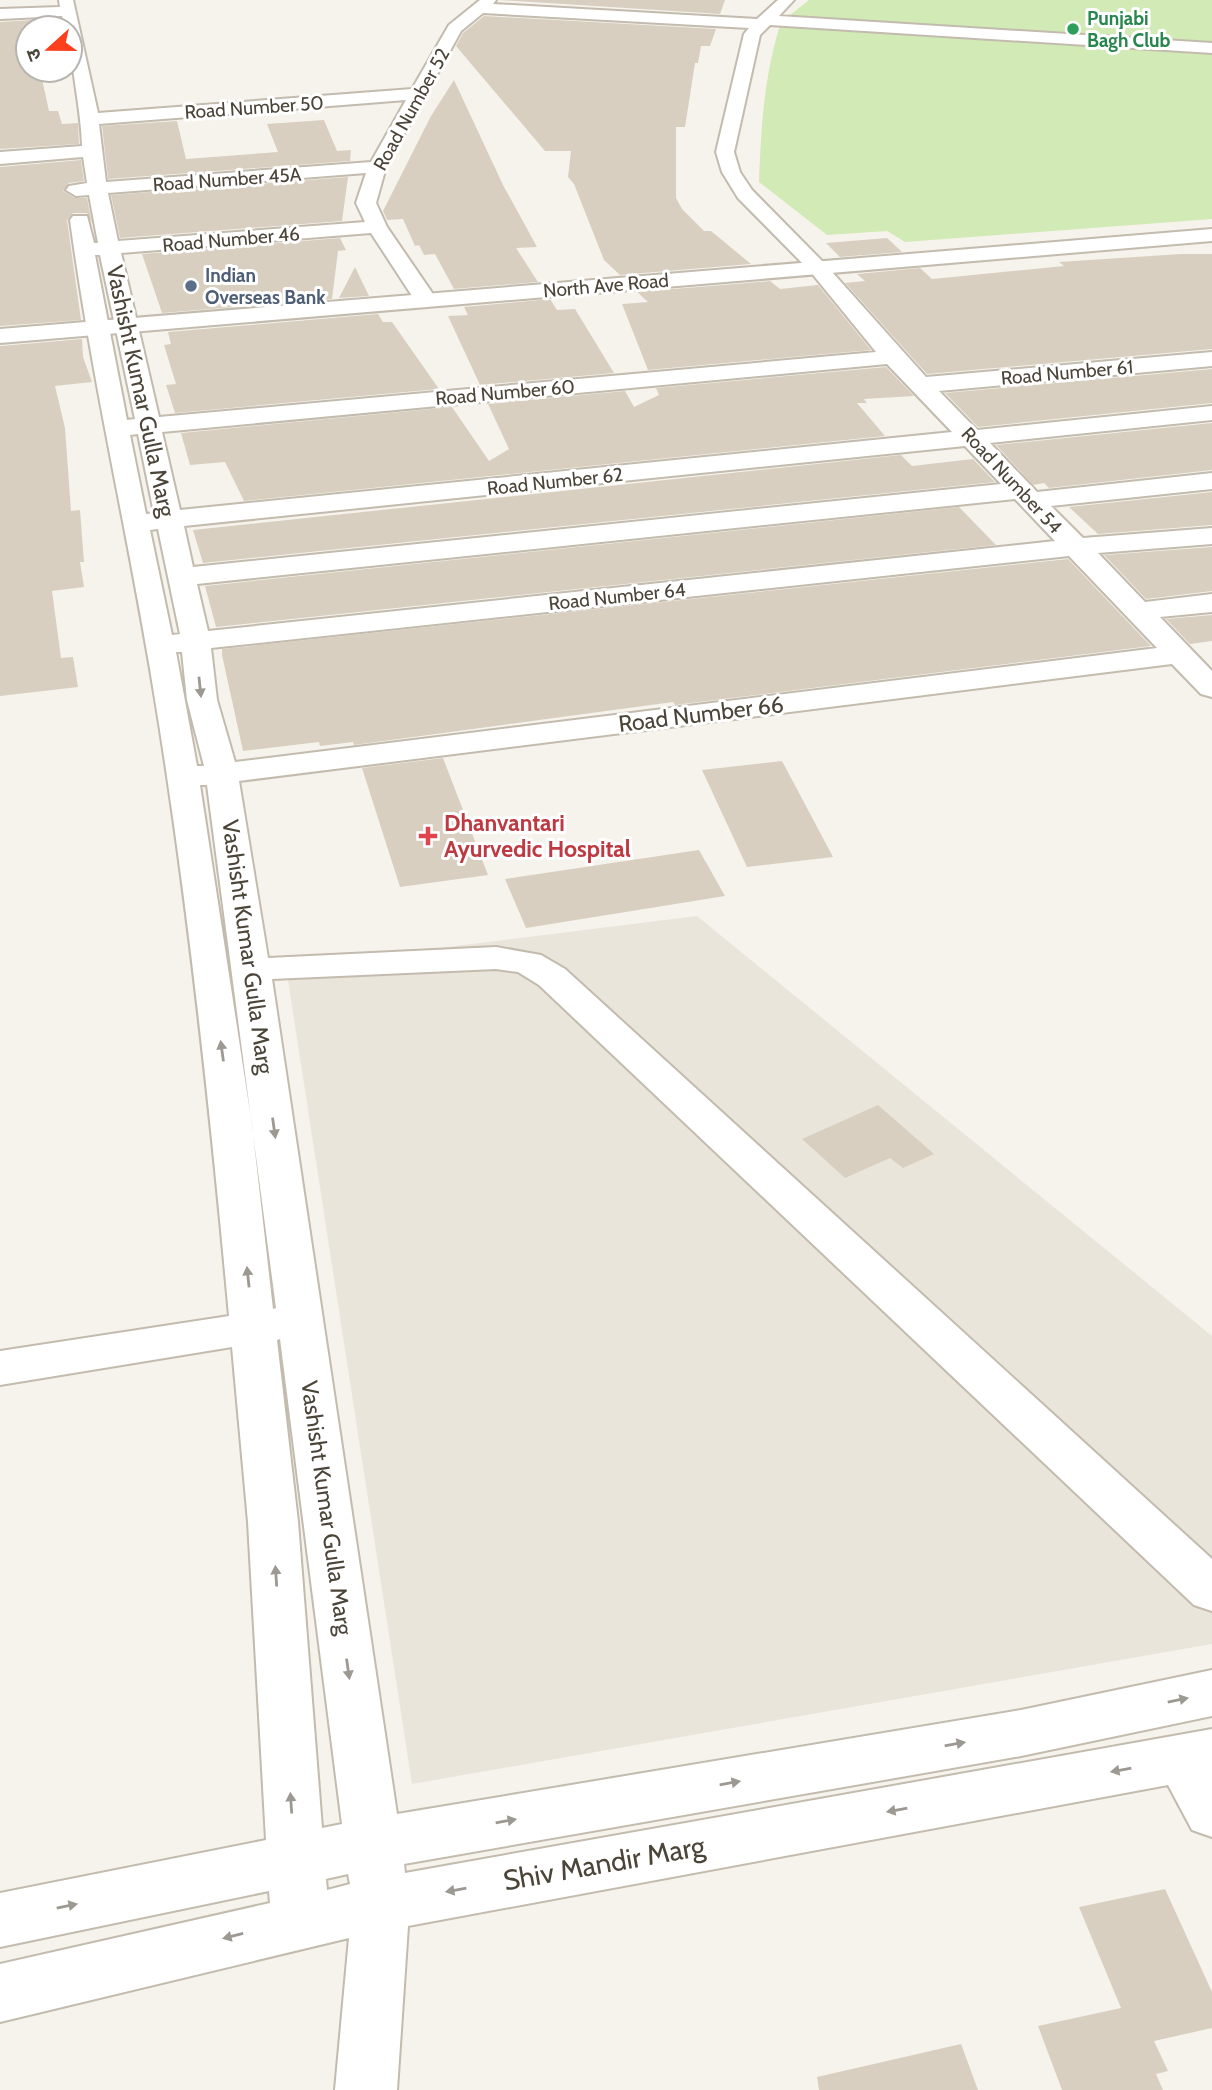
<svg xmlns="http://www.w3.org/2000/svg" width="1212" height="2090" font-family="Cabin,'Noto Sans Devanagari',sans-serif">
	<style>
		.residential { fill: #eae5da }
		.green { fill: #d2eab5 }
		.building { fill: #d8cfc1 }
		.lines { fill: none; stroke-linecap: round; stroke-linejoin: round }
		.minor-casing { stroke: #c2bbae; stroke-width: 4 }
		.tertiary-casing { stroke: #c2bbae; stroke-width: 4 }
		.minor { fill: #fff; fill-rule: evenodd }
		.tertiary { fill: #fff; fill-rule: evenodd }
		.oneway { fill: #9c9892 }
		.leisure-dot { fill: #2e9e5b; stroke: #fff; stroke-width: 2.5 }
		.service-dot { fill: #5c6f8a; stroke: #fff; stroke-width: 2.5 }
		.health-dot { fill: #e0444e; stroke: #fff; stroke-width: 2.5 }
		.labels { text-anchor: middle; stroke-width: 6; stroke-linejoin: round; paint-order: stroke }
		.far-leisure-label { font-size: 19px; font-weight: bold; fill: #27864d; stroke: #fff; text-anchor: start }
		.far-street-label { font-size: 19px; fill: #4b4439; stroke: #fff }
		.far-service-label { font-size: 19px; font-weight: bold; fill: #4e5e75; stroke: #fff; text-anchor: start }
		.street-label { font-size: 23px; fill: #4b4439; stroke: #fff }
		.health-label { font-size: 23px; font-weight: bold; fill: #be3a42; stroke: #fff; text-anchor: start }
		.near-street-label { font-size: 28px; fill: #4b4439; stroke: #fff }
	</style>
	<rect width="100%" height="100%" fill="#f6f3ec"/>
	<!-- residential -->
	<path class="residential" d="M 697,916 L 1212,1336 L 1212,1644 L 412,1784 L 286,967 Z"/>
	<!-- green -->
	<g class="green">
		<path d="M 809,0 L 1212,0 L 1212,45 L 785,19 Z"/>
		<path d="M 781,22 L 1212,50 L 1212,219 L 905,242 L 887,231 L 827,235 L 759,182 C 761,127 764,75 781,22 Z"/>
	</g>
	<!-- building -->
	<g class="building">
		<path d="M 499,0 L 725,0 L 720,14 Z"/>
		<path d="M 484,16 L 716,29 L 710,46 L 701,46 L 698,63 L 695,63 L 685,127 L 676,127 L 676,198 L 682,209 L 704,231 L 711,231 L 751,264 L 620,275 L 604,260 L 574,184 L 568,177 L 571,151 L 545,151 L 456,46 L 463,33 Z"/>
		<path d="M 33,20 L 34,28 L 28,28 L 28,70 L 40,70 L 49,111 L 58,111 L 62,124 L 78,123 L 79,144 L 0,149 L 0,22 Z"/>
		<path d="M 454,80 L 503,185 L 537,247 L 516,248 L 538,282 L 454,289 L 435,254 L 424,255 L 419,245 L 415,246 L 403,219 L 387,220 L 383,211 L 431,116 Z"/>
		<path d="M 324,120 L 337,151 L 351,150 L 350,161 L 108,179 L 102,126 L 177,121 L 186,159 L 278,152 L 267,124 Z"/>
		<path d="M 81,160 L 84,181 L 69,183 L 63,191 L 75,198 L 87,198 L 92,224 L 87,213 L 73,213 L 67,220 L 81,320 L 0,326 L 0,167 Z"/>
		<path d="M 348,177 L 342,221 L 120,238 L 111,195 Z"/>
		<path d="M 340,238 L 346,250 L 338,251 L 332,299 L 162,313 L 142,254 Z"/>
		<path d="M 887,238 L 902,252 L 840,257 L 826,243 Z"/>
		<path d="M 1181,254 L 1212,254 L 1212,349 L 927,374 L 845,283 L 865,281 L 857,274 L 920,268 L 932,279 L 1064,266 L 1059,262 Z"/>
		<path d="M 355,267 L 369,296 L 339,298 Z"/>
		<path d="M 770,281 L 780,289 L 818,285 L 871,350 L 648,370 L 622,304 L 648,302 L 637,292 Z"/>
		<path d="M 550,299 L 557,310 L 575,309 L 614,373 L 480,385 L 448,316 L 468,315 L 464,307 Z"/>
		<path d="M 378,314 L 383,322 L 392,322 L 439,389 L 175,413 L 166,385 L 176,384 L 164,345 L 171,344 L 168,332 Z"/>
		<path d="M 82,339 L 83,357 L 92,382 L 55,386 L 65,428 L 71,511 L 80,510 L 84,562 L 80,562 L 84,587 L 52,591 L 61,658 L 73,657 L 78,687 L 0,696 L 0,346 Z"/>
		<path d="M 886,367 L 914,396 L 864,399 L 867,403 L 857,403 L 885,436 L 244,501 L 225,462 L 190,465 L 181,433 L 452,407 L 489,461 L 509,449 L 488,404 L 625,391 L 634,407 L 659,395 L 656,388 Z"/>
		<path d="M 1212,369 L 1212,403 L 978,427 L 945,393 Z"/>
		<path d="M 1212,423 L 1212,470 L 1049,488 L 1044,483 L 1033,485 L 996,445 Z"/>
		<path d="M 901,455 L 912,466 L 973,459 L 995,482 L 203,563 L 193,530 Z"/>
		<path d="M 1212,492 L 1212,525 L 1098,534 L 1069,507 Z"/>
		<path d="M 959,507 L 996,545 L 216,627 L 205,586 Z"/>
		<path d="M 1212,547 L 1212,591 L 1146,599 L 1104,555 Z"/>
		<path d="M 1068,559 L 1151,646 L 675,705 L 673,702 L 354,745 L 353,742 L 320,746 L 319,742 L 243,751 L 222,655 L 222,649 Z"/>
		<path d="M 1212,615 L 1212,641 L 1190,644 L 1166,619 Z"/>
		<path d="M 443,758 L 488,875 L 400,887 L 362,768 Z"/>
		<path d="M 782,761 L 833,857 L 747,867 L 702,770 Z"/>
		<path d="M 699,850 L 725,896 L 526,928 L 505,879 Z"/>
		<path d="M 878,1105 L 934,1154 L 903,1168 L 890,1158 L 845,1178 L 802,1139 Z"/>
		<path d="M 1165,1889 L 1212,1992 L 1212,2028 L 1154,2041 L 1168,2071 L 1156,2074 L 1163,2090 L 1062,2090 L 1038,2026 L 1121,2008 L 1079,1907 Z"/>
		<path d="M 961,2044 L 978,2090 L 819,2090 L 817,2077 Z"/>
	</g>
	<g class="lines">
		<!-- minor casing -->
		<g class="minor-casing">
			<path id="minor" d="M 59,0 L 73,0 L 98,113 L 412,89 L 449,25 L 480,0 L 496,0 L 493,4 L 757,19 L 778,0 L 794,0 L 779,16 L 1212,43 L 1212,53 L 770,25 L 760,35 L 734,152 L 740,172 L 752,190 L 824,263 L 926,377 L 1212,352 L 1212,366 L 939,391 L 977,430 L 1212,406 L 1212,420 L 990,443 L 1037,492 L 1212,473 L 1212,489 L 1051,506 L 1083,538 L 1212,528 L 1212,544 L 1098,553 L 1145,602 L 1212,594 L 1212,612 L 1160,617 L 1212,671 L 1212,697 L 1201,694 L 1172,664 L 239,781 L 268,958 L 496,947 L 541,955 L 565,969 L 1212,1559 L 1212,1611 L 1194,1605 L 539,985 L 518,972 L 496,969 L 272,979 L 397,1814 L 1021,1710 L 1212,1670 L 1212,1716 L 1021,1756 L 404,1864 L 405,1873 L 1212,1729 L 1212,1837 L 1192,1830 L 1168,1785 L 408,1926 L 397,2090 L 335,2090 L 349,1938 L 0,2022 L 0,1964 L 270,1903 L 269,1891 L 0,1947 L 0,1893 L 266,1840 L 248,1522 L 232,1347 L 0,1385 L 0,1351 L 229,1316 C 211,1118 190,920 159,724 C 133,555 93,389 70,220 L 73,216 L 87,216 L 94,243 L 98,243 L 89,195 L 76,196 L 66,190 L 69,186 L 87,183 L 83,157 L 0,164 L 0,152 L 82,146 C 81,106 70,68 70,28 L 64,28 L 62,16 L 0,19 L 0,9 L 60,7 ZM 483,13 L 749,28 L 744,34 L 716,152 L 722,172 L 738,198 L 810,271 L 876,352 L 159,417 L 121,253 L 371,233 L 418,305 L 434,305 L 437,300 L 387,227 L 376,203 L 386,167 L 461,31 ZM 406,100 L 371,162 L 106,182 L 99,124 ZM 366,173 L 356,203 L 365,222 L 118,241 L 108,193 ZM 95,255 L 100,255 L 135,419 L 127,420 ZM 887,364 L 952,432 L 180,510 L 162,432 ZM 138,434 L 154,513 L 146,514 L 130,435 ZM 965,446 L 1001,484 L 193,567 L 184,526 ZM 1015,499 L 1055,541 L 208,631 L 197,584 ZM 158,529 L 180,634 L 172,635 L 150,530 ZM 1069,556 L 1157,648 L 235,762 L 217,700 L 211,648 ZM 176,652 L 182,652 L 187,700 L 204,766 L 197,766 ZM 200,785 L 207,785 L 276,1308 L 273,1309 L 252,1125 ZM 280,1339 L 342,1824 L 322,1828 L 298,1522 L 277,1340 ZM 348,1874 L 350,1884 L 327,1890 L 326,1879 Z"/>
		</g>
		<!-- tertiary casing -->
		<g class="tertiary-casing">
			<path id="tertiary" d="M 1212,229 L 1212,241 L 0,343 L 0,329 Z"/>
		</g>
		<!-- minor -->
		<use href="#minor" class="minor"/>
		<!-- tertiary -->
		<use href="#tertiary" class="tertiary"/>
	</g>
	<!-- one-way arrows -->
	<defs><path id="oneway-solid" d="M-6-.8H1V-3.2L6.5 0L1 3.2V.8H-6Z" transform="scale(1.75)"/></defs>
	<g class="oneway">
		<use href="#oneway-solid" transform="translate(200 687) rotate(84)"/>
		<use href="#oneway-solid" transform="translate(222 1051) rotate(-98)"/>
		<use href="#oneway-solid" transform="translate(274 1128) rotate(82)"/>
		<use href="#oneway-solid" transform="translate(248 1277) rotate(-96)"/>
		<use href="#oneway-solid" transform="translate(276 1576) rotate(-94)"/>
		<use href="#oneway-solid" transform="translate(348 1669) rotate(82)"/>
		<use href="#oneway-solid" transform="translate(1178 1700) rotate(-12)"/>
		<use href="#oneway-solid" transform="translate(955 1744) rotate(-10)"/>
		<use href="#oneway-solid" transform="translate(1121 1770) rotate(170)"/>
		<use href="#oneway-solid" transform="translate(730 1783) rotate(-10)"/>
		<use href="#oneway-solid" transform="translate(291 1803) rotate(-94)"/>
		<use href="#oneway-solid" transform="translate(897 1810) rotate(170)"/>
		<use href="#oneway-solid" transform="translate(506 1821) rotate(-10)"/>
		<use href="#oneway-solid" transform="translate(456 1890) rotate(170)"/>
		<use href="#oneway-solid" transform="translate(67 1906) rotate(-12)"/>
		<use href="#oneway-solid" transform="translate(233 1936) rotate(166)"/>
	</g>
	<!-- markers -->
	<circle class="leisure-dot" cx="1073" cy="29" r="7"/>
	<circle class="service-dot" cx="191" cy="286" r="7"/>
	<path class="health-dot" d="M424.5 825.5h7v7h7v7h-7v7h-7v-7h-7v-7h7z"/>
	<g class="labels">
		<!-- far-leisure labels -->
		<g class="far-leisure-label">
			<text x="1087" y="25">Punjabi<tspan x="1087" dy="22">Bagh Club</tspan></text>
		</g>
		<!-- far-street labels -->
		<g class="far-street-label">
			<text transform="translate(254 107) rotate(-4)" y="7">Road Number 50</text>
			<text transform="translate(411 109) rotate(-61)" y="7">Road Number 52</text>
			<text transform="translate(227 179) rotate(-4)" y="7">Road Number 45A</text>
			<text transform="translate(231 239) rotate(-5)" y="7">Road Number 46</text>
			<text transform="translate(606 285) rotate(-5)" y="7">North Ave Road</text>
			<text transform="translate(1067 372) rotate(-5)" y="7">Road Number 61</text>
			<text transform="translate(505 392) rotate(-5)" y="7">Road Number 60</text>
			<text transform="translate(1012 480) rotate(47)" y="7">Road Number 54</text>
			<text transform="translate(555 481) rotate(-6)" y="7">Road Number 62</text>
			<text transform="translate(617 596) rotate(-6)" y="7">Road Number 64</text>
		</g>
		<!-- far-service labels -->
		<g class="far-service-label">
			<text x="205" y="282">Indian<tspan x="205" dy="22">Overseas Bank</tspan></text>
		</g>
		<!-- street labels -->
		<g class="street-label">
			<text transform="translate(141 391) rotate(78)" y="8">Vashisht Kumar Gulla Marg</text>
			<text transform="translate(701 714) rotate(-7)" y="8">Road Number 66</text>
			<text transform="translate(248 947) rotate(82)" y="8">Vashisht Kumar Gulla Marg</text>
			<text transform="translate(327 1508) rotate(82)" y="8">Vashisht Kumar Gulla Marg</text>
		</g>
		<!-- health labels -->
		<g class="health-label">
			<text x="444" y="831">Dhanvantari<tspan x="444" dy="26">Ayurvedic Hospital</tspan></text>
		</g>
		<!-- near-street labels -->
		<g class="near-street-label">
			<text transform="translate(604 1863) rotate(-10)" y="10">Shiv Mandir Marg</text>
		</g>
	</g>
	<!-- north arrow -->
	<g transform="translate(49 49) rotate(249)"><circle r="33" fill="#ffffff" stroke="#b7b4b0" stroke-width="2"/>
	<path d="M0-5L12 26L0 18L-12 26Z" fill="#fc3f1d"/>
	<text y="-10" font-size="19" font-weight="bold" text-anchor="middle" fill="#4b4439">उ</text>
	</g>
</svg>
